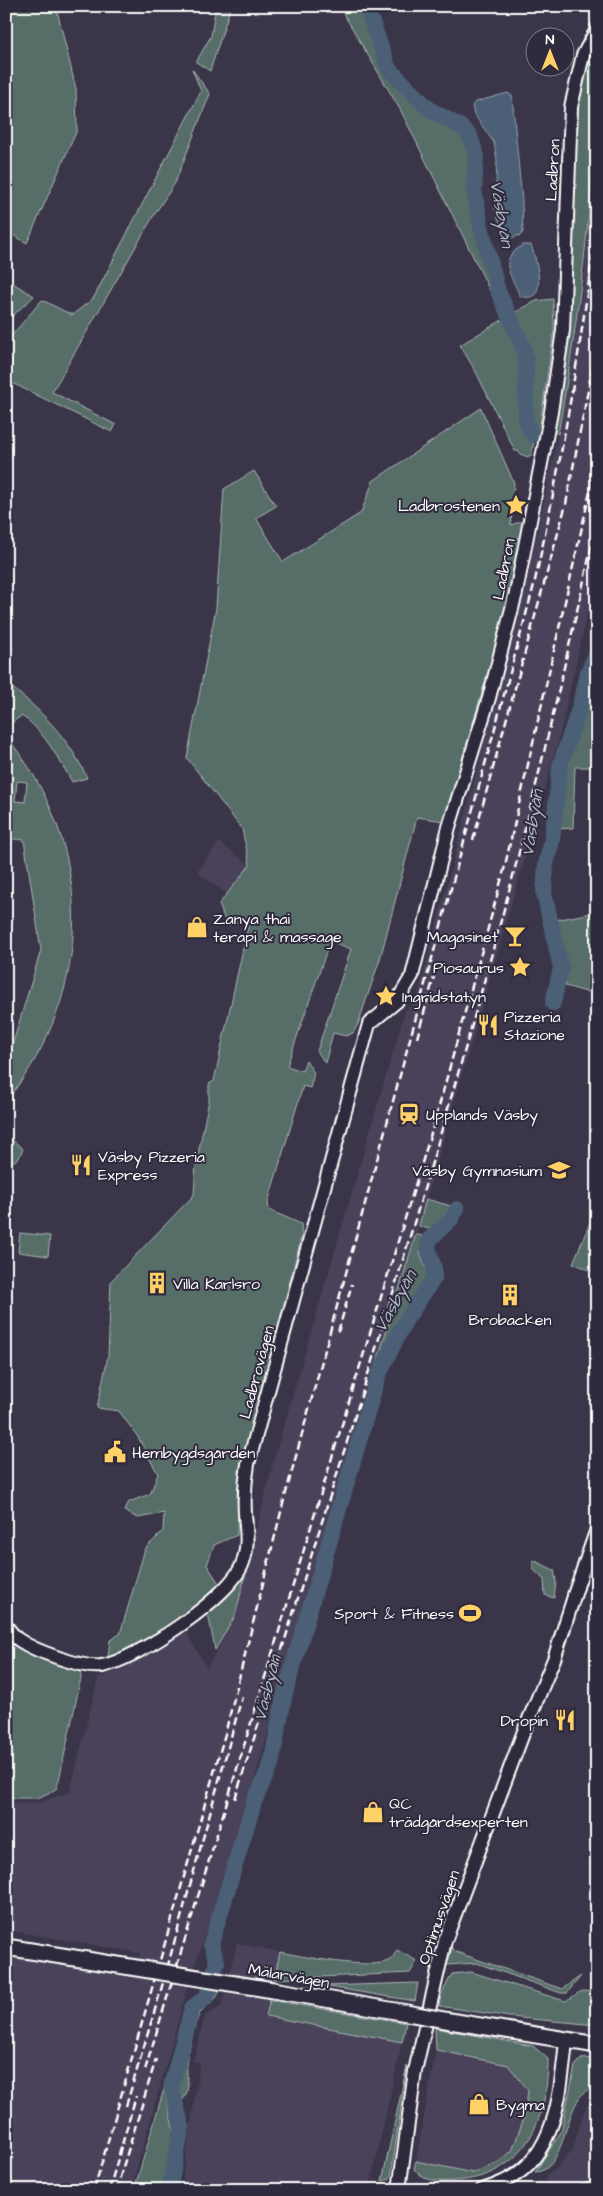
<svg xmlns="http://www.w3.org/2000/svg" width="603" height="2196" font-family="'Architects Daughter',sans-serif">
	<style>
		.built { fill: #4a425a }
		.green { fill: #576d68; stroke: #abb6b4; fill-rule: evenodd }
		.water { fill: #4b6176; stroke: #93a0ad }
		.lines { fill: none; stroke-linecap: round; stroke-linejoin: round }
		.river { stroke: #4b6176; stroke-width: 16 }
		.tertiary-casing { stroke: #fff; stroke-width: 16 }
		.secondary-casing { stroke: #fff; stroke-width: 19 }
		.tertiary { stroke: #2f2a3d; stroke-width: 12 }
		.secondary { stroke: #2f2a3d; stroke-width: 15 }
		.rail { stroke: #fff; stroke-width: 2.5; stroke-dasharray: 8 4; stroke-linecap: butt }
		.secondary-bridge-casing { stroke: #fff; stroke-width: 19; stroke-linecap: butt }
		.secondary-bridge { stroke: #2f2a3d; stroke-width: 15 }
		.labels { text-anchor: middle; stroke-width: 4; stroke-linejoin: round; paint-order: stroke }
		.street-label { font-size: 16px; fill: #fff; stroke: #2f2a3d }
		.poi-label { font-size: 16px; fill: #fff; stroke: #2f2a3d; text-anchor: start }
		.water-label { font-size: 18px; font-style: italic; fill: #aeb8c1; stroke: #2f2a3d }
	</style>
	<rect width="100%" height="100%" fill="#3b354a"/>
	<filter id="ink" filterUnits="userSpaceOnUse"><feTurbulence type="fractalNoise" baseFrequency=".02" numOctaves="2"/><feDisplacementMap in="SourceGraphic" scale="10" xChannelSelector="R" yChannelSelector="G"/><feConvolveMatrix kernelMatrix="1 2 1 2 8 2 1 2 1" color-interpolation-filters="sRGB"/></filter>
	<g filter="url(#ink)">
		<!-- built -->
		<g class="built">
			<path d="M 597,64 L 597,570 L 558,742 L 426,1199 L 233,1851 L 187,1989 L 131,2190 L 6,2190 L 6,1956 L 132,1978 L 140,1953 L 6,1930 L 6,1803 L 38,1803 L 70,1792 L 98,1678 L 120,1670 L 185,1630 L 207,1668 L 235,1616 L 275,1456 L 405,1011 L 416,1002 L 529,573 L 558,434 L 583,286 L 592,184 Z"/>
			<path d="M 219,842 L 250,865 L 227,894 L 197,872 Z"/>
			<path d="M 237,1943 L 280,1952 L 266,2016 L 402,2042 L 369,2190 L 181,2190 L 200,2063 L 193,2061 L 205,2016 L 221,2007 Z"/>
			<path d="M 436,2050 L 508,2065 L 528,2090 L 525,2115 L 512,2151 L 497,2163 L 473,2173 L 416,2161 Z"/>
			<path d="M 595,2094 L 597,2179 L 578,2186 L 546,2187 L 546,2177 L 558,2167 L 573,2149 L 584,2111 Z"/>
		</g>
		<!-- green -->
		<g class="green">
			<path d="M 6,6 L 56,6 L 76,89 L 77,130 L 27,243 L 6,231 Z"/>
			<path d="M 216,6 L 231,6 L 210,71 L 196,62 L 211,36 Z"/>
			<path d="M 339,6 L 361,6 C 381,38 377,72 410,99 C 424,111 461,127 468,141 C 476,158 467,177 470,194 C 476,234 488,274 503,311 L 501,313 L 401,111 Z"/>
			<path d="M 597,45 C 597,177 581,304 558,434 L 552,430 L 571,304 L 570,214 L 576,108 L 582,76 Z"/>
			<path d="M 192,69 L 210,94 L 175,183 L 154,215 L 52,392 L 116,425 L 112,432 L 6,380 L 6,342 L 42,300 L 72,315 L 93,299 L 201,91 Z"/>
			<path d="M 6,279 L 34,296 L 6,322 Z"/>
			<path d="M 553,299 L 554,330 L 540,425 L 537,429 L 532,427 C 529,399 535,366 525,338 C 521,330 516,322 512,314 L 536,301 Z"/>
			<path d="M 504,319 C 511,332 520,346 522,361 C 525,387 512,423 534,442 L 531,455 L 528,457 L 520,454 L 518,451 L 515,451 L 476,372 L 460,345 Z"/>
			<path d="M 481,408 L 514,483 L 511,525 L 523,521 L 503,621 L 444,821 L 417,817 L 380,959 L 358,1024 L 353,1033 L 346,1036 L 333,1033 L 325,1063 L 317,1051 L 351,949 L 330,941 L 287,1066 L 302,1071 L 306,1060 L 314,1073 L 310,1088 L 303,1086 L 268,1202 L 269,1210 L 301,1224 L 302,1234 L 258,1408 L 244,1455 L 239,1480 L 237,1535 L 214,1545 L 207,1565 L 220,1585 C 192,1615 145,1640 108,1658 L 110,1640 L 120,1634 L 145,1549 L 163,1531 L 164,1513 L 138,1518 L 124,1511 L 129,1502 L 150,1494 L 158,1474 L 138,1437 L 119,1411 L 97,1408 L 108,1356 L 111,1281 L 194,1195 L 196,1164 L 209,1100 L 209,1084 L 214,1081 L 250,917 L 227,926 L 219,904 L 250,865 L 242,829 L 187,758 L 216,608 L 224,489 L 254,471 L 276,506 L 256,518 L 283,562 L 361,513 L 373,481 Z"/>
			<path d="M 597,668 L 597,756 L 594,767 L 575,767 L 573,828 L 558,829 L 564,767 L 584,706 L 589,677 Z"/>
			<path d="M 6,683 C 39,708 70,739 87,778 L 72,782 C 61,763 41,726 21,716 L 6,727 Z"/>
			<path d="M 6,736 C 96,845 96,992 6,1101 L 6,1066 L 41,950 L 24,840 L 6,838 ZM 17,781 L 27,782 L 25,802 L 15,801 Z"/>
			<path d="M 597,912 L 597,959 L 588,978 L 597,981 L 597,995 L 565,986 L 567,962 L 555,920 Z"/>
			<path d="M 10,1138 L 23,1149 L 19,1158 L 6,1166 L 6,1142 Z"/>
			<path d="M 426,1199 L 451,1206 L 432,1230 L 419,1226 Z"/>
			<path d="M 597,1206 L 597,1273 L 573,1263 Z"/>
			<path d="M 20,1233 L 50,1236 L 48,1256 L 18,1252 Z"/>
			<path d="M 416,1234 L 425,1237 L 420,1253 L 427,1271 L 427,1278 L 399,1316 L 375,1368 Z"/>
			<path d="M 533,1560 L 554,1570 L 556,1581 L 554,1598 L 545,1595 L 544,1580 L 533,1569 Z"/>
			<path d="M 246,1572 L 235,1616 L 215,1650 L 208,1613 L 226,1597 Z"/>
			<path d="M 6,1639 L 18,1648 L 80,1670 L 81,1678 L 59,1780 L 56,1789 L 38,1798 L 6,1798 Z"/>
			<path d="M 452,1948 L 456,1952 L 562,1989 L 581,1976 L 567,1993 L 561,1993 L 477,1963 L 447,1965 Z"/>
			<path d="M 397,1950 L 417,1961 L 410,1973 L 274,1979 L 280,1952 C 300,1956 374,1971 390,1960 C 393,1958 395,1953 397,1950 Z"/>
			<path d="M 471,1972 L 565,2001 C 580,1994 578,1987 597,1994 L 597,2025 L 510,2017 L 439,2006 L 441,1995 L 452,1974 Z"/>
			<path d="M 418,1983 L 415,2001 L 323,1986 Z"/>
			<path d="M 214,1989 L 220,1990 C 217,2001 206,2004 200,2013 C 195,2021 188,2052 187,2062 C 185,2078 193,2088 181,2102 L 174,2086 L 195,2014 C 201,2004 210,2000 214,1989 Z"/>
			<path d="M 270,2000 L 406,2023 L 402,2042 L 266,2016 Z"/>
			<path d="M 435,2028 L 533,2046 L 548,2059 C 548,2122 523,2178 453,2181 C 439,2182 423,2181 414,2169 L 416,2161 L 473,2173 L 497,2163 L 512,2151 L 525,2115 L 528,2090 L 508,2065 L 436,2050 Z"/>
			<path d="M 597,2058 L 597,2087 C 562,2088 570,2172 535,2172 L 561,2132 L 575,2066 L 581,2059 Z"/>
			<path d="M 407,2066 L 391,2176 L 389,2179 L 382,2181 Z"/>
			<path d="M 164,2089 L 175,2136 L 165,2190 L 134,2190 Z"/>
			<path d="M 597,2179 L 597,2190 L 527,2190 L 578,2186 Z"/>
		</g>
		<!-- water -->
		<g class="water">
			<path d="M 508,93 L 512,96 L 522,201 L 523,232 L 521,235 L 511,238 L 505,236 L 495,210 L 497,160 L 494,143 L 474,114 L 472,106 L 475,102 Z"/>
			<path d="M 523,245 L 531,245 C 536,258 550,306 520,296 C 510,272 497,261 523,245 Z"/>
			<path d="M 597,624 L 597,668 L 595,670 L 587,664 Z"/>
		</g>
		<g class="lines">
			<!-- river -->
			<g class="river">
				<path d="M 366,6 L 389,69 L 429,109 L 461,127 L 470,136 L 476,155 L 474,191 L 481,227 L 498,291 L 524,349 L 526,362 L 526,422 L 533,435"/>
				<path d="M 553,1003 L 561,968 L 544,893 L 546,864 L 552,840 L 560,766 L 580,706 L 586,677 L 597,652"/>
				<path d="M 169,2190 L 182,2127 L 171,2087 L 192,2008 L 207,1996 L 217,1962 L 211,1944 L 254,1802 L 271,1764 L 285,1693 L 378,1376 L 405,1321 L 434,1278 L 434,1268 L 428,1248 L 429,1240 L 451,1219 L 457,1209"/>
			</g>
			<!-- tertiary casing -->
			<g class="tertiary-casing">
				<g id="tertiary">
					<path d="M 574,1595 L 597,1529"/>
					<path d="M 6,1626 C 10,1631 14,1637 19,1640 C 35,1651 84,1669 102,1666 C 136,1660 233,1596 243,1562 C 249,1545 246,1530 245,1513 C 244,1496 245,1481 248,1464 L 369,1024 L 397,1001 L 412,976 L 449,827 L 489,698 L 516,593 L 551,412 L 563,330 L 571,107 L 583,55 L 597,29"/>
					<path d="M 399,2190 L 415,2071 L 445,1941 L 524,1731 L 554,1659 L 577,1587"/>
					<path d="M 482,2190 C 495,2186 506,2182 517,2174 C 557,2147 562,2084 566,2040"/>
				</g>
			</g>
			<!-- secondary casing -->
			<g class="secondary-casing">
				<g id="secondary">
					<path d="M 273,1990 L 407,2013"/>
					<path d="M 450,2021 L 597,2045"/>
				</g>
			</g>
			<!-- tertiary -->
			<use href="#tertiary" class="tertiary"/>
			<!-- secondary -->
			<use href="#secondary" class="secondary"/>
			<!-- rail -->
			<g class="rail">
				<path d="M 473,840 L 566,504 L 597,344"/>
				<path d="M 417,1038 L 434,977"/>
				<path d="M 338,1332 L 352,1284"/>
				<path d="M 235,1799 C 331,1491 431,1184 514,872 C 544,756 571,639 597,522"/>
				<path d="M 145,2070 L 436,1117 L 504,870 L 597,461"/>
				<path d="M 126,2106 L 163,1983 L 242,1697"/>
				<path d="M 94,2190 L 225,1734 L 284,1500 L 534,585 C 561,464 582,342 597,219"/>
				<path d="M 109,2190 L 136,2096"/>
				<path d="M 116,2190 L 156,2059"/>
			</g>
			<!-- secondary-bridge casing -->
			<g class="secondary-bridge-casing">
				<g id="secondary-bridge">
					<path d="M 6,1947 L 273,1990"/>
					<path d="M 407,2013 L 450,2021"/>
				</g>
			</g>
			<!-- secondary-bridge -->
			<use href="#secondary-bridge" class="secondary-bridge"/>
		</g>
	</g>
	<!-- icons -->
	<defs>
		<g id="sight-bare" transform="scale(1.725)"><path d="M0-6L1.8-2.2L6-1.7L2.9 1.2L3.7 5.4L0 3.3L-3.7 5.4L-2.9 1.2L-6-1.7L-1.8-2.2Z" fill="#ffd166" stroke="#2f2a3d" stroke-width="2.5" paint-order="stroke"/></g>
		<g id="shop-bare" transform="scale(1.725)"><path d="M-5-2.5h2.3a2.7 3.5 0 0 1 5.4 0H5L5.5 6h-11ZM-1.5-2.5h3a1.5 2.3 0 0 0-3 0Z" fill="#ffd166" stroke="#2f2a3d" stroke-width="2.5" paint-order="stroke"/></g>
		<g id="bar-bare" transform="scale(1.725)"><path d="M-6-5H6L.8 .8V4.5H3.5V6h-7V4.5H-.8V.8Z" fill="#ffd166" stroke="#2f2a3d" stroke-width="2.5" paint-order="stroke"/></g>
		<g id="restaurant-bare" transform="scale(1.725)"><path d="M-5-6h1v4h1v-4h1v4h1v-4h1v5L-1.5 .5V6h-2V.5L-5-1ZM5-6V6H3V1.5H1.5Q1.5-4 5-6Z" fill="#ffd166" stroke="#2f2a3d" stroke-width="2.5" paint-order="stroke"/></g>
		<g id="station-bare" transform="scale(1.725)"><path d="M-3-6H3Q5-6 5-4V2Q5 4 3 4L4.5 6H3L1.5 4h-3L-3 6H-4.5L-3 4Q-5 4-5 2V-4Q-5-6-3-6ZM-3.5-4v3h7v-3ZM-3.5 1v1.5H-2V1ZM2 1v1.5H3.5V1Z" fill="#ffd166" stroke="#2f2a3d" stroke-width="2.5" paint-order="stroke"/></g>
		<g id="school-bare" transform="scale(1.725)"><path d="M0-5L7-2L0 1L-7-2ZM-4 1L0 2.5L4 1V4Q0 6-4 4Z" fill="#ffd166" stroke="#2f2a3d" stroke-width="2.5" paint-order="stroke"/></g>
		<g id="building-bare" transform="scale(1.725)"><path d="M-4-6H4V6H1V3H-1V6H-4ZM-2.5-4.3h1.7v1.8h-1.7ZM.8-4.3h1.7v1.8H.8ZM-2.5-1h1.7V.8h-1.7ZM.8-1h1.7V.8H.8Z" fill="#ffd166" stroke="#2f2a3d" stroke-width="2.5" paint-order="stroke"/></g>
		<g id="civic-bare" transform="scale(1.725)"><path d="M-.6-6.5H3V-4.5H.6V-3L4-1V1h2V6H-6V1h2V-1L-.6-3ZM-1.2 2.5V6h2.4V2.5Z" fill="#ffd166" stroke="#2f2a3d" stroke-width="2.5" paint-order="stroke"/></g>
		<g id="stadium-bare" transform="scale(1.725)"><path d="M0-5a6.5 5 0 1 0 0 10a6.5 5 0 1 0 0-10ZM-3.5-1.8h7v3.6h-7Z" fill="#ffd166" stroke="#2f2a3d" stroke-width="2.5" paint-order="stroke"/></g>
	</defs>
	<g fill-rule="evenodd">
		<use href="#sight-bare" x="516" y="505"/>
		<use href="#shop-bare" x="197" y="927"/>
		<use href="#bar-bare" x="515" y="936"/>
		<use href="#sight-bare" x="520" y="967"/>
		<use href="#sight-bare" x="386" y="996"/>
		<use href="#restaurant-bare" x="488" y="1025"/>
		<use href="#station-bare" x="409" y="1114"/>
		<use href="#restaurant-bare" x="81" y="1165"/>
		<use href="#school-bare" x="559" y="1170"/>
		<use href="#building-bare" x="157" y="1283"/>
		<use href="#building-bare" x="510" y="1295"/>
		<use href="#civic-bare" x="115" y="1452"/>
		<use href="#stadium-bare" x="470" y="1613"/>
		<use href="#restaurant-bare" x="565" y="1720"/>
		<use href="#shop-bare" x="373" y="1812"/>
		<use href="#shop-bare" x="479" y="2104"/>
	</g>
	<g class="labels">
		<!-- street labels -->
		<g class="street-label">
			<text transform="translate(552 170) rotate(-87)" y="6">Ladbron</text>
			<text transform="translate(503 569) rotate(-79)" y="6">Ladbron</text>
			<text transform="translate(256 1372) rotate(-75)" y="6">Ladbrovägen</text>
			<text transform="translate(438 1917) rotate(-71)" y="6">Optimusvägen</text>
			<text transform="translate(289 1975) rotate(10)" y="6">Mälarvägen</text>
		</g>
		<!-- poi labels -->
		<g class="poi-label">
			<text x="500" y="511" text-anchor="end">Ladbrostenen</text>
			<text x="213" y="924">Zanya thai<tspan x="213" dy="18">terapi &amp; massage</tspan></text>
			<text x="498" y="942" text-anchor="end">Magasinet</text>
			<text x="504" y="973" text-anchor="end">Piosaurus</text>
			<text x="402" y="1002">Ingridstatyn</text>
			<text x="504" y="1022">Pizzeria<tspan x="504" dy="18">Stazione</tspan></text>
			<text x="426" y="1120">Upplands Väsby</text>
			<text x="98" y="1162">Väsby Pizzeria<tspan x="98" dy="18">Express</tspan></text>
			<text x="542" y="1176" text-anchor="end">Väsby Gymnasium</text>
			<text x="173" y="1289">Villa Karlsro</text>
			<text x="510" y="1325" text-anchor="middle">Brobacken</text>
			<text x="132" y="1458">Hembygdsgården</text>
			<text x="454" y="1619" text-anchor="end">Sport &amp; Fitness</text>
			<text x="548" y="1726" text-anchor="end">Dropin</text>
			<text x="389" y="1809">QC<tspan x="389" dy="18">trädgårdsexperten</tspan></text>
			<text x="496" y="2110">Bygma</text>
		</g>
		<!-- water labels -->
		<g class="water-label">
			<text transform="translate(502 214) rotate(80)" y="6">Väsbyån</text>
			<text transform="translate(532 823) rotate(-81)" y="6">Väsbyån</text>
			<text transform="translate(395 1301) rotate(-61)" y="6">Väsbyån</text>
			<text transform="translate(267 1688) rotate(-76)" y="6">Väsbyån</text>
		</g>
	</g>
	<!-- margin -->
	<rect width="603" height="2196" fill="none" stroke="#2f2a3d" stroke-width="25"/>
	<rect x="12" y="12" width="578" height="2171" fill="none" stroke="#fff" stroke-width="2" filter="url(#ink)"/>
	<!-- north arrow -->
	<g transform="translate(550 52)"><circle r="24" fill="#2f2a3d" stroke="#827f8b"/>
	<path d="M0-4L9 19L0 12L-9 19Z" fill="#ffd166"/>
	<text y="-8" font-size="14" font-weight="bold" text-anchor="middle" fill="#ffffff">N</text>
	</g>
</svg>
